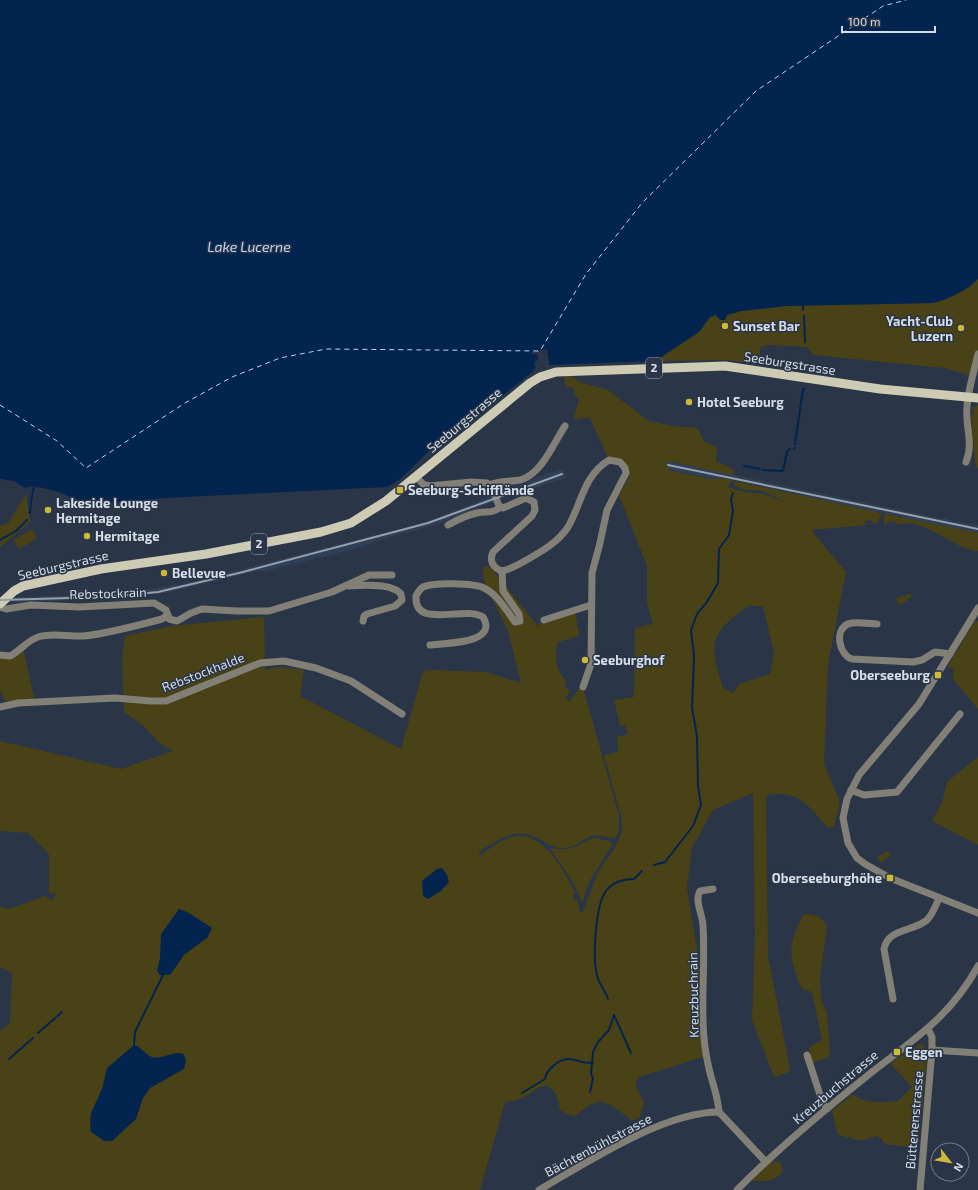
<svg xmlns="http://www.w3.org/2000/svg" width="978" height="1190" font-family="'Exo 2',sans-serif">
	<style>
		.built { fill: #2f3f56 }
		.green { fill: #494216; fill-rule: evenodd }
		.water { fill: #03244e }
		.pier { fill: #2a3647 }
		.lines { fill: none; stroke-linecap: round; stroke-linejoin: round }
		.stream { stroke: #03244e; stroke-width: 2 }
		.ferry { stroke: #bbd4f7; stroke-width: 1; stroke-dasharray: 5 4; stroke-linecap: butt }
		.minor { stroke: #828076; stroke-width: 7 }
		.major { stroke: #cecbb5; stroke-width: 9 }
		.rail { stroke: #96a0ad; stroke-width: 2 }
		.poi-dot { fill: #ceb837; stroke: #2a3647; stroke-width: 1.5 }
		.labels { text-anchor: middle; stroke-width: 3; stroke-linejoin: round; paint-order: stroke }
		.shield { fill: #2a3647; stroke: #a1aab7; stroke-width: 1 }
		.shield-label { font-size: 12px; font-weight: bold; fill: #d4dce7 }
		.poi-label { font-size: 13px; font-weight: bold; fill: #d4dce7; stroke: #2a3647; text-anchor: start }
		.street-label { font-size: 13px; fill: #d4dce7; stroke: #2a3647 }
		.water-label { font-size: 14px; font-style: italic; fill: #bbd4f7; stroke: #2a3647 }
	</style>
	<rect width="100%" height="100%" fill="#2a3647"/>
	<!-- built -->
	<g class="built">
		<path d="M 668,461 L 942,519 L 945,517 L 952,521 L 978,525 L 978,534 L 723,478 L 710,479 L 667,469 Z"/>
		<path d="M 564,469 L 566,478 L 523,492 L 523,490 L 435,525 L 376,541 L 366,546 L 262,572 L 258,571 L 165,593 L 126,598 L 0,603 L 0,598 L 122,593 L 188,583 L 407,527 L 434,519 L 551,472 Z"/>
	</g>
	<!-- green -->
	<g class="green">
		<path d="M 978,279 L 978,354 L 972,376 L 944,368 L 814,355 L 807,347 L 769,345 L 760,347 L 760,364 L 726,360 L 655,361 L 699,332 L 710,317 L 716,315 L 720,320 L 727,315 L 742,311 L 786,306 L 933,303 L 970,287 Z"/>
		<path d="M 564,376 L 572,376 L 579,382 L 608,390 L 649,421 L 678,427 L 694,427 L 699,430 L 703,441 L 717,447 L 716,461 L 734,470 L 733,475 L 668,461 L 668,470 L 710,479 L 716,479 L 719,478 L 733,480 L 727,487 L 745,492 L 763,494 L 785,502 L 763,491 L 742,489 L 734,485 L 734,481 L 882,513 L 877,523 L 874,524 L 871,520 L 864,521 L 866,525 L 811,530 L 846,572 L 828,664 L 824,764 L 840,802 L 834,827 L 827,827 C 809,806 799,790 768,795 L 766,799 L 768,956 L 790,1069 L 789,1072 L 774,1077 L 752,1020 L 755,935 L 753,793 L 713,810 L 692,848 L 687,888 L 699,962 L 703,1057 L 639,1077 L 635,1085 L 644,1102 L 640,1117 L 632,1121 C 623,1113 606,1098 594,1103 C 587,1106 581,1112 575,1116 L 567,1114 L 560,1110 C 558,1096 553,1079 536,1089 C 533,1091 530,1094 526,1096 C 520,1100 512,1101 505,1102 L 480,1190 L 0,1190 L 0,1031 L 10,1023 L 12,973 L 0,967 L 0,907 L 9,909 L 45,896 L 53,901 L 56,893 L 49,894 L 49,854 L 28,833 L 0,831 L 0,741 L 121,769 L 173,751 L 158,742 L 144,726 L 124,712 L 122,659 L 125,636 L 171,626 L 264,617 L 265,670 L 279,667 L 304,670 L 300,696 L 401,749 L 423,671 L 433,670 L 486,672 L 521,683 L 508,631 L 484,581 L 483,566 L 491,568 L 538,626 L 540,624 L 575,613 L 579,633 L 578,636 L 558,642 C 553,655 557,671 566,681 L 565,687 L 570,691 L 566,698 L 569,702 L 579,689 L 582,688 L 585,694 L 619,816 L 619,832 L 614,838 C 607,837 599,835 592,836 C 582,839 575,848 565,848 C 555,849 547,843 539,839 C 517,825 496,840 478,853 L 481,855 C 491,848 500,840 513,837 C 543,829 563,871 575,892 L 573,894 L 573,899 L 578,901 L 580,913 L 583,912 L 598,872 L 615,848 L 622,831 L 622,819 L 604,755 L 618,752 L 617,737 L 628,734 L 625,725 L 620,726 L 614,700 L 634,697 L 635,628 L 653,624 L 647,603 L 647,566 L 619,495 L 629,478 L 629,469 L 620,459 L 608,458 L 590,418 L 579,418 L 576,420 L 574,418 L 579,399 L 575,395 L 573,387 L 566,387 ZM 750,605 L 763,607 L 774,652 L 770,674 L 739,684 L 733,693 L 723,688 C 708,641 710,633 750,605 Z"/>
		<path d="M 978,405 L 978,469 L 975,463 L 971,417 L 974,411 L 972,408 Z"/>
		<path d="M 26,494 L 30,522 L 0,547 L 0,526 L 8,523 Z"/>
		<path d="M 885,514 L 978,533 L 978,551 C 952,549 923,515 896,525 L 897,522 L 890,521 L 885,525 L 883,522 Z"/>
		<path d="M 32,529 L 37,538 L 19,549 L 13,540 Z"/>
		<path d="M 910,594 L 912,596 L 903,603 L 898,604 L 896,598 Z"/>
		<path d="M 978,621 L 978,709 L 953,679 L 954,670 L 948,666 L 974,622 Z"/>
		<path d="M 23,647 L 35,702 L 7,706 L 0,690 L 0,655 L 4,657 Z"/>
		<path d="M 978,757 L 978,845 L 932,821 L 942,803 L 947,782 Z"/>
		<path d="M 594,838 L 610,841 L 612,845 L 589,882 L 582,903 L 574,884 L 550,848 C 573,852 573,846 594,838 Z"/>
		<path d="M 888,851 L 890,856 L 881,863 L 877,857 Z"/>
		<path d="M 804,914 C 815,914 823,917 827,927 L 820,977 L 821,999 L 827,1013 L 830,1057 L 812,1063 L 809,1047 L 822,1040 L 812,992 L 802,989 C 788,957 787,944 804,914 Z"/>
		<path d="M 920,1044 L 925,1046 L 927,1057 L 918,1148 L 885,1144 L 882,1139 L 877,1136 L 861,1141 L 839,1135 L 837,1133 L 832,1111 L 853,1094 C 865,1105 883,1102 898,1101 L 912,1087 L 890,1063 Z"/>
		<path d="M 776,1161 L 781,1163 L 783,1171 C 776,1181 763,1183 751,1180 L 770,1162 Z"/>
	</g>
	<!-- water -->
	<g class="water">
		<path d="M 0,0 L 978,0 L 978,279 C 965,291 950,299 933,303 L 786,306 L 741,311 L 727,315 L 725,320 L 720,320 L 716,315 L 710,317 L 699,332 L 655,361 L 549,365 L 547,349 L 537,353 L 538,361 L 534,362 L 536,368 L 531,373 L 455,434 L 449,432 L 399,480 L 387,487 L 165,498 L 95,504 L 85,503 L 59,492 L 34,486 L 25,488 L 14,481 L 0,479 Z"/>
		<path d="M 442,868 L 447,875 L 449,882 L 441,891 L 428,899 L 423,896 L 422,881 L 437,869 Z"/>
		<path d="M 179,909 L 189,913 L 212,928 L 207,938 L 184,955 L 170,975 L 160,975 L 157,971 L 160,958 L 161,934 Z"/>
		<path d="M 134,1045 C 142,1047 145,1055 152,1057 C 163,1060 174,1050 184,1054 L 186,1061 L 184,1069 L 150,1088 L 143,1098 L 136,1119 L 112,1141 L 104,1141 L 91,1132 L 90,1124 L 91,1113 L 102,1089 L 107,1068 Z"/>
	</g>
	<!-- pier -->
	<path class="pier" d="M 547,349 L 549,365 L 547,365 L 546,352 L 539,353 L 540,361 L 537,363 L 537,367 L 536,368 L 534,362 L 538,360 L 538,354 L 532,354 L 532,352 Z"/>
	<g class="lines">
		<!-- stream -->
		<g class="stream">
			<path d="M 803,306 L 803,310"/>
			<path d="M 804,316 L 805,342"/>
			<path d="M 795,444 L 803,389 L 805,389"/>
			<path d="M 794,449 L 795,448"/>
			<path d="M 744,466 L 760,469"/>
			<path d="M 763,470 L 783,471 L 787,452 L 790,449"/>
			<path d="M 30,513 L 31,502 L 34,486"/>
			<path d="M 0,540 L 16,531 L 27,520"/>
			<path d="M 654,865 L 665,862 L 693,826 L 701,805 L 698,786 L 697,736 L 692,708 L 694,656 L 691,630 L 697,614 L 707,602 L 718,583 L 719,549 L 729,535 L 733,511 L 731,499 L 733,493"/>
			<path d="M 608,999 C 606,992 601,986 598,979 C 592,961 595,906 606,891 C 613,882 624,879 634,879 L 642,871"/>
			<path d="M 614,1015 L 631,1053"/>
			<path d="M 38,1033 L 62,1012"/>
			<path d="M 134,1045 L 135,1032 L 163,975"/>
			<path d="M 9,1059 L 33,1038"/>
			<path d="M 590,1092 L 593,1078 L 591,1074 L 593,1052 L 598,1042 L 609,1030 L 614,1015"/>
			<path d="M 522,1093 L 545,1079 C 546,1070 559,1059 568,1059 C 577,1059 584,1064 593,1063"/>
		</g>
		<!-- ferry -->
		<path class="ferry" d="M 0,405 L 57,441 L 86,468 L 185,403 L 232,377 L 280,358 L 326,349 L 540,351 L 586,274 L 642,203 L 756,91 L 883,6 L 906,0"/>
		<!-- minor -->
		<g class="minor">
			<path d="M 966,462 C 974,443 965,427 967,407 C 968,389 974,372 978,354"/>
			<path d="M 416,477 L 423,484 L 430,486 L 471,482 L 487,483 L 492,488 L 499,506 L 503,508 L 526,498 L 534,502 L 535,510 L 532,516 L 493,552 C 489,561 493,568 502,571 C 512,569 521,563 530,558 C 544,550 559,541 568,527 C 582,503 583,476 609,460 L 620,462 L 625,468 L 626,473 L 607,510 L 600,543 L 592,573 L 591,664 L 583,687"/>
			<path d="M 489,485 C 499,480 510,482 520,480 C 542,474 553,444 565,426"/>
			<path d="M 448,525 C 457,520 466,515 477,513 C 488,511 491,514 501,507"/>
			<path d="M 349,586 C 363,585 392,583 401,594 L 402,600 L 395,606 L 367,614 L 364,616 L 363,621"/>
			<path d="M 0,607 L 6,609 L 31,605 L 79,607 L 154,603 L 166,610 L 169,619 L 177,621 L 191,613 L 202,609 L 236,611 L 269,611 L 332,592 L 369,575 L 392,575"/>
			<path d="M 978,608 L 919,704 L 859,775 L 847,799 L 843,818 L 848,843 L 857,858 L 865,864 L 890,878 L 978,913"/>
			<path d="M 544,620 L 591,605"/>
			<path d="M 877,624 C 868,624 856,621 848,624 C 834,630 839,655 852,659 L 913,662 L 922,660 L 935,652 L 950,654"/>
			<path d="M 430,645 C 445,643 499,644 483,617 C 464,605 414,630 416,596 C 418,592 420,589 423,587 C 433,582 474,583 484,588 C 497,594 507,611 515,622 L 520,621 L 519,614 L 503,591 L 502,571"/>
			<path d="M 0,655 L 10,656 C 20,651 28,640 38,637 C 53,632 69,637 84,636 C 110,633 136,626 162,619 L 168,615"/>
			<path d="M 0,707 L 18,703 L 115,698 L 151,701 L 166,701 L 260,663 L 284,661 L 316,668 L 351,681 L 402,714"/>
			<path d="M 851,790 L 864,795 L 897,792 L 960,714"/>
			<path d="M 713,889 L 700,891 C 694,901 703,915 703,926 C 706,972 698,1020 708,1064 C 711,1080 718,1095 719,1112"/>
			<path d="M 893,999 L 884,949 C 888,928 913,932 927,920 C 933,914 936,905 939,898"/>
			<path d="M 932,1050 L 978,1053"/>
			<path d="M 807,1055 L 822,1101 L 827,1109"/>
			<path d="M 539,1190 C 588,1162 663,1112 719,1112 L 765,1161"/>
			<path d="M 737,1190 C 777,1149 822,1112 867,1076 C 911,1041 950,1018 978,966"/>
			<path d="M 920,1190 L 932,1050 L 932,1037 L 928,1029"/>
		</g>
		<!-- major -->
		<path class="major" d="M 0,604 L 14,591 L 23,586 L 101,569 L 206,554 L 321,532 L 351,523 L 386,501 L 530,383 L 540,377 L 556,372 L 725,366 L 880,389 L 978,398"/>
		<!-- rail -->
		<g class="rail">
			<path d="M 668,465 L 978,529"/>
			<path d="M 0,600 L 105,597 L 158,592 L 243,572 L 428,523 L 562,474"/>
		</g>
	</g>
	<!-- markers -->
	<g class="poi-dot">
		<circle cx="725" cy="326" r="4"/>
		<circle cx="961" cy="328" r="4"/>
		<circle cx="689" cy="402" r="4"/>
		<rect x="396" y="486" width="8" height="8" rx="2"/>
		<circle cx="48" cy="510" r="4"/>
		<circle cx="87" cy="536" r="4"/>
		<circle cx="164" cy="573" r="4"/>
		<circle cx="585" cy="660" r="4"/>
		<rect x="934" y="671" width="8" height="8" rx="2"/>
		<rect x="886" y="874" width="8" height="8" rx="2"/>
		<rect x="893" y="1048" width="8" height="8" rx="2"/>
	</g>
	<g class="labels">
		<!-- shield labels -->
		<g class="shield">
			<rect x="646" y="358" width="16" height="20" rx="3"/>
			<rect x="251" y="534" width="16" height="20" rx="3"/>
		</g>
		<g class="shield-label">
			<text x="654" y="372">2</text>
			<text x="259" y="548">2</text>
		</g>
		<!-- poi labels -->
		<g class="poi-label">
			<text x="953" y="326" text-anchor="end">Yacht-Club<tspan x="953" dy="15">Luzern</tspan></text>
			<text x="733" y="331">Sunset Bar</text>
			<text x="697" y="407">Hotel Seeburg</text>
			<text x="408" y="495">Seeburg-Schifflände</text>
			<text x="56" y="508">Lakeside Lounge<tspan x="56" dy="15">Hermitage</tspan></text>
			<text x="95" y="541">Hermitage</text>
			<text x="172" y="578">Bellevue</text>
			<text x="593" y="665">Seeburghof</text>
			<text x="930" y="680" text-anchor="end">Oberseeburg</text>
			<text x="882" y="883" text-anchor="end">Oberseeburghöhe</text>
			<text x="905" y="1057">Eggen</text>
		</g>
		<!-- street labels -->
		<g class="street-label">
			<text transform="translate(790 363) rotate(9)" y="5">Seeburgstrasse</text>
			<text transform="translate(464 420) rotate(-40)" y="5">Seeburgstrasse</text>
			<text transform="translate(63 565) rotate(-13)" y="5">Seeburgstrasse</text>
			<text transform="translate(108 593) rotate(-2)" y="5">Rebstockrain</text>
			<text transform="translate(203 672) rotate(-21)" y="5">Rebstockhalde</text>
			<text transform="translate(693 995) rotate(-91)" y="5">Kreuzbuchrain</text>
			<text transform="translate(835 1087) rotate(-40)" y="5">Kreuzbuchstrasse</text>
			<text transform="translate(914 1120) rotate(-85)" y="5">Büttenenstrasse</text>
			<text transform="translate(598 1145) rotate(-28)" y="5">Bächtenbühlstrasse</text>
		</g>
		<!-- water labels -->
		<g class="water-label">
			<text x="249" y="252">Lake Lucerne</text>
		</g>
	</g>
	<!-- north arrow -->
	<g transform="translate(950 1162) rotate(121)"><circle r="19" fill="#2a3647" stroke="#6e7887"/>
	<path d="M0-3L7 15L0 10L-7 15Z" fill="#ceb837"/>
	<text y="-6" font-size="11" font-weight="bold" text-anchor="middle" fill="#d4dce7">N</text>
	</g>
	<!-- scale -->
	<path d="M842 26v6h93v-6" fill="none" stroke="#d4dce7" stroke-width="2"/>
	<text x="848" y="26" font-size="12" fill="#d4dce7" stroke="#2a3647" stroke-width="3" paint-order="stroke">100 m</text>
</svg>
